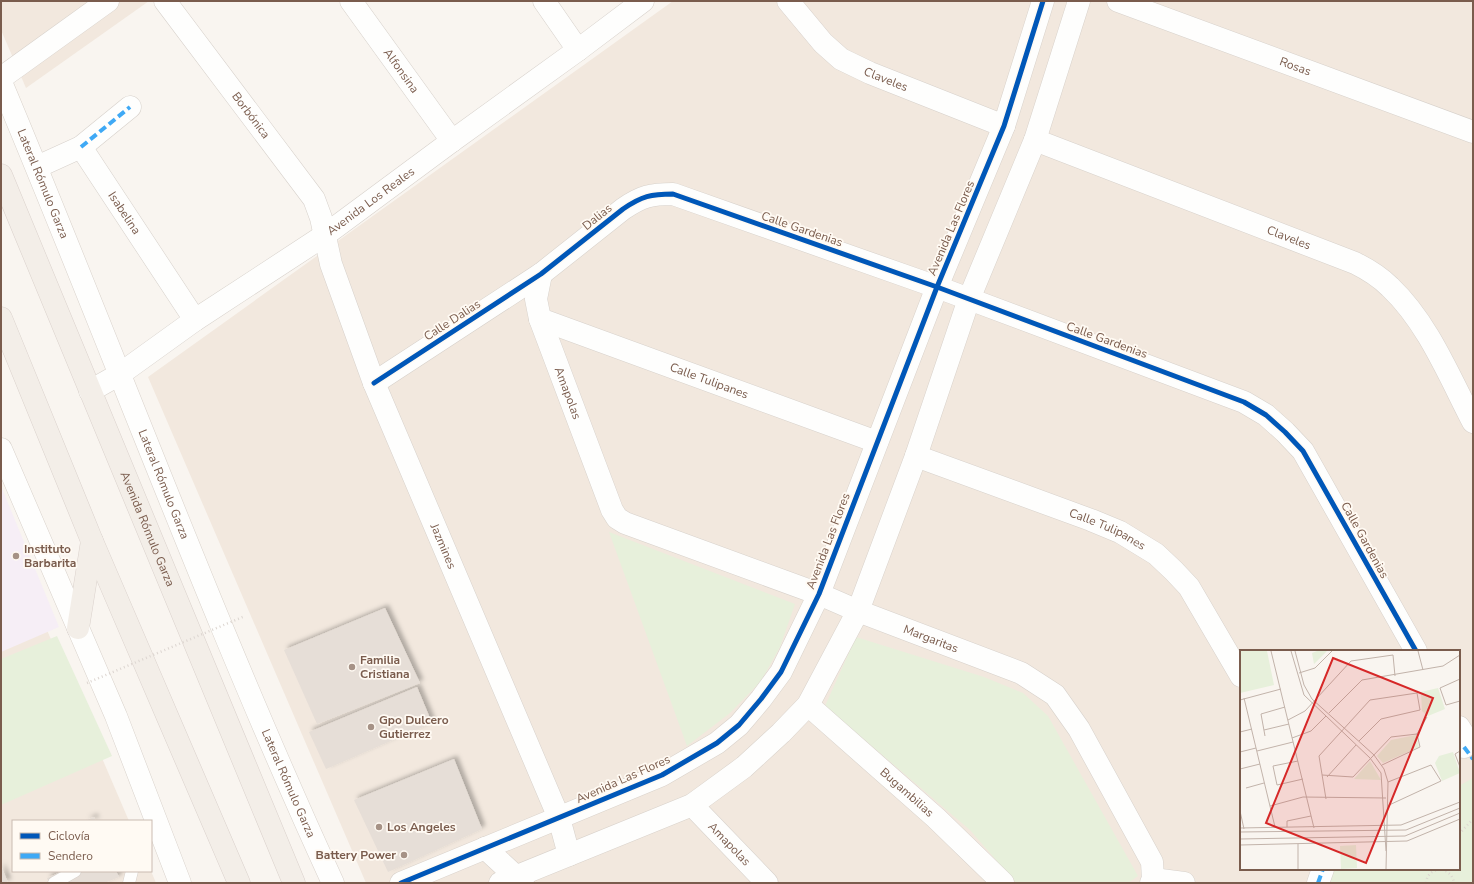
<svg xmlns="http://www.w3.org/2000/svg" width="1474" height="884" font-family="'Nunito Sans',sans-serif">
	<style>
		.residential { fill: #f2e8de; fill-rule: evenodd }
		.education { fill: #f6eef6 }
		.green { fill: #e7f0db }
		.building { fill: #e6ded7; filter: url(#shadow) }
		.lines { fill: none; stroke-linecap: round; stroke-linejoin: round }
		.lane-casing { stroke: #d7d1cb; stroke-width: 13 }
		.street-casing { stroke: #d7d1cb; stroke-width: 23 }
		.secondary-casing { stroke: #d9d2cb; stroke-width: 23 }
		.primary-casing { stroke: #dad1cc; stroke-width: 23 }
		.path { stroke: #dcd5d0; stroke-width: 2.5; stroke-dasharray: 1 3; stroke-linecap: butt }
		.lane { stroke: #fefefd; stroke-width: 12 }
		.street { stroke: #fefefd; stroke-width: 22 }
		.secondary { stroke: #fefefd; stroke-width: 22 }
		.primary { stroke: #f3eee8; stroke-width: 22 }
		.path-bridge { stroke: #dcd5d0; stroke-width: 2.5; stroke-dasharray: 1 3; stroke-linecap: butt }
		.quiet { stroke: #3fa9f5; stroke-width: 4; stroke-dasharray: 8 4; stroke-linecap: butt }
		.cycleway-casing { stroke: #fffaf3; stroke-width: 8 }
		.cycleway { stroke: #0057b8; stroke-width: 5 }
		.poi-dot { fill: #a69286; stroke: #fffaf3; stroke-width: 1.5 }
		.labels { text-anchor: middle; stroke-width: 3.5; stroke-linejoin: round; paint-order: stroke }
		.street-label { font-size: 12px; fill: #7a5c4d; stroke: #fffaf3 }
		.poi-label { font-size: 12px; font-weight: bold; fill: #7a5c4d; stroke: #fffaf3; text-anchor: start }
		.inset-road { fill: none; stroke: #c2b3aa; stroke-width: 1 }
		.view { fill: #d62828; fill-opacity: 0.15; stroke: #d62828; stroke-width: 2 }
		.inset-edge { fill: none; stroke: #7a5c4d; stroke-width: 2 }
	</style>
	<defs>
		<filter id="shadow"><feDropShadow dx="3.5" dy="-3.5" stdDeviation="2" flood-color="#0004"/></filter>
	</defs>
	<rect width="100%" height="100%" fill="#f9f5f0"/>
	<!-- residential -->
	<g class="residential">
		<path d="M 1,1 L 149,1 L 26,88 L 1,30 Z"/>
		<path d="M 673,1 L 1473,1 L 1473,883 L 366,883 L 148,377 ZM 1241,651 L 1459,651 L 1459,869 L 1241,869 Z"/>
		<path d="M 1,523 L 129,821 L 13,821 L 13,871 L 151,871 L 156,883 L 1,883 Z"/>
	</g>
	<!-- education -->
	<path class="education" d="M 1,486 L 59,627 L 1,652 Z"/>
	<!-- green -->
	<g class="green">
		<path d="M 609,532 L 795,604 L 780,647 L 761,681 L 730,713 L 687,746 Z"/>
		<path d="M 57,636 L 112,756 L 1,805 L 1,659 Z"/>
		<path d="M 856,637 L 984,677 L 1023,693 L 1048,716 L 1138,876 L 1128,883 L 1016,883 L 970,830 L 825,706 Z"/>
		<path d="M 1473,778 L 1473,883 L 1327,883 L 1331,869 L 1459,869 L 1459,786 Z"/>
	</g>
	<!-- building -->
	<g class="building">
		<path d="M 385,608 L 420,683 L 317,724 L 284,650 Z"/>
		<path d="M 417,687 L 432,723 L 326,769 L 309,732 Z"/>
		<path d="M 454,759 L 482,829 L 388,872 L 354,800 Z"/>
		<path d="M 94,817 L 96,821 L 85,821 Z"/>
		<path d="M 1,866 L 8,883 L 1,883 Z"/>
		<path d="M 63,871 L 116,871 L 119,877 L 104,883 L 49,883 L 47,878 Z"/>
	</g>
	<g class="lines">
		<!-- lane casing -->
		<g class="lane-casing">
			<g id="lane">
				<path d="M 54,883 L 75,871"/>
				<path d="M 129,883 L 132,871"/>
			</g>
		</g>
		<!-- street casing -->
		<g class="street-casing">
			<g id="street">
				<path id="s1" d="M 165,1 L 314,199 L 321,218 L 331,264 L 374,383 L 559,818 L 569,855"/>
				<path id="s2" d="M 351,1 L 452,141"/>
				<path d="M 544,1 L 578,50"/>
				<path id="s3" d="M 788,1 L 823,43 L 841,59 L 870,73 L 1004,126"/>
				<path id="s4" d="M 1118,1 L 1473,132"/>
				<path d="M 1,78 L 108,1"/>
				<path id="s5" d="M 1035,140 L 1355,263 C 1367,269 1380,277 1390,287 C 1428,323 1449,376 1473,422"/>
				<path id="s6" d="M 81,147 L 195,320"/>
				<path d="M 37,167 L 81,147 L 130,107"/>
				<path id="s7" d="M 541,274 L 536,299 L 540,319 L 612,510 L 617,518 L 625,523 L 819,594 L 858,611 L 1021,673 L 1055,695 L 1079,729 L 1152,862 L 1153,879 L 1151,883"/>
				<path id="s8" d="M 540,319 L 877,442"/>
				<path d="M 374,383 L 541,274 L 623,209 C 642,196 651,194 673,194 L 937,287 L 1244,402 L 1266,415 L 1285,432 L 1303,451 L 1416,651"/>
				<path id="s9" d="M 90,391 L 120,374 L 195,320 L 325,235 L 452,141 L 578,50 L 643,1"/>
				<path id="s10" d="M 916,456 L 1091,520 L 1120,532 L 1156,554 L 1174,571 L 1189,587 L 1241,676"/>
				<path id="s11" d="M 808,705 L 936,818 L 1003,883"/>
				<path d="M 1459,727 L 1464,735 L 1464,747"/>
				<path id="s12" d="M 692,805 L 767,883"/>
				<path d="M 485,848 L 523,883"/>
				<path d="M 1153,879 L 1184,883"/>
				<path d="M 1318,883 L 1323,869"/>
			</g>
		</g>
		<!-- secondary casing -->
		<g class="secondary-casing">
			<g id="secondary">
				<path id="s13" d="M 1,82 C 113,349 212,620 333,883"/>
				<path d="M 1,449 L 116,716 L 180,883"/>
				<path d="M 401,883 L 662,775 L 717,743 L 739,725 L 761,699 L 781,672 L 819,594 L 937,287 L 1004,126 L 1043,1"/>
				<path d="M 500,883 L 692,805 L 744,767 L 781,733 L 808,705 L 858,611 L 916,456 L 969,299 L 1035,140 L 1079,1"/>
			</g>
		</g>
		<!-- primary casing -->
		<g class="primary-casing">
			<g id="primary">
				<path id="s14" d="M 1,175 L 294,883"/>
				<path d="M 1,318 L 92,541 L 239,883"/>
				<path d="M 78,628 L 92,541"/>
			</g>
		</g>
		<!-- path -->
		<g class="path">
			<path d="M 1459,834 L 1473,819"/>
			<path d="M 1442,869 C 1448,872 1453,875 1454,883"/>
			<path d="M 1426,883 C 1427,874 1433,870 1441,869"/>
		</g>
		<!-- lane -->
		<use href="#lane" class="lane"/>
		<!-- street -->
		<use href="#street" class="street"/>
		<!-- secondary -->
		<use href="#secondary" class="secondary"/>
		<!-- primary -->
		<use href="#primary" class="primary"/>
		<!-- path-bridge -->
		<path class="path-bridge" d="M 87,683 L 245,616"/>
		<!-- quiet -->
		<g class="quiet">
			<path d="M 81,147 L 130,107"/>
			<path d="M 1464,747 L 1473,759"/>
			<path d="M 1318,883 L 1323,869"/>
		</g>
		<!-- cycleway casing -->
		<g class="cycleway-casing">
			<g id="cycleway">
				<path d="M 374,383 L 541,274 L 623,209 C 642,196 651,194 673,194 L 937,287 L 1244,402 L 1266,415 L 1285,432 L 1303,451 L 1416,651"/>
				<path d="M 401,883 L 662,775 L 717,743 L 739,725 L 761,699 L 781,672 L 819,594 L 937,287 L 1004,126 L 1043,1"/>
			</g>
		</g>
		<!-- cycleway -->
		<use href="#cycleway" class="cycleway"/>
	</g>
	<!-- markers -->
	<g class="poi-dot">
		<circle cx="16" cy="556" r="4"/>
		<circle cx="352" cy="667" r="4"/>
		<circle cx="371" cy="727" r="4"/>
		<circle cx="379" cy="827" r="4"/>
		<circle cx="404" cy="855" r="4"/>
	</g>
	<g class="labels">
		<!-- street labels -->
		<g class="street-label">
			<text dy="4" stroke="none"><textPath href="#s4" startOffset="189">Rosas</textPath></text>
			<text dy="4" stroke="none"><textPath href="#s2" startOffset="86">Alfonsina</textPath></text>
			<text dy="4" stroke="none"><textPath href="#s3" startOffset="128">Claveles</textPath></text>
			<text dy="4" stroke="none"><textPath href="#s1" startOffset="143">Borbónica</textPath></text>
			<text dy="4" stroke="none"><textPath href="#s13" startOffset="110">Lateral Rómulo Garza</textPath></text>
			<text dy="4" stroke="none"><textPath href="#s9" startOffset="339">Avenida Los Reales</textPath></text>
			<text dy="4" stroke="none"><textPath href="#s6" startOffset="79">Isabelina</textPath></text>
			<text transform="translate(597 217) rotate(-39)" y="4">Dalias</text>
			<text transform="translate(951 228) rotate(-67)" y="4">Avenida Las Flores</text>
			<text transform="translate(802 229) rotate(19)" y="4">Calle Gardenias</text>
			<text dy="4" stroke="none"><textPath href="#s5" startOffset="272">Claveles</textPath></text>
			<text transform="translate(452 320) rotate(-33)" y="4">Calle Dalias</text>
			<text transform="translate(1107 340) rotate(20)" y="4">Calle Gardenias</text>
			<text dy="4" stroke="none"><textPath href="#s8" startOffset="180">Calle Tulipanes</textPath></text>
			<text dy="4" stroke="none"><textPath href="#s7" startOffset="125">Amapolas</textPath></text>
			<text dy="4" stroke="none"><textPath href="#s13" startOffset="434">Lateral Rómulo Garza</textPath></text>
			<text dy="4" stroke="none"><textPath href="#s14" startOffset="383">Avenida Rómulo Garza</textPath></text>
			<text dy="4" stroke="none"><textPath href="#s10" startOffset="205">Calle Tulipanes</textPath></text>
			<text transform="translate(1365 540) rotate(61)" y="4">Calle Gardenias</text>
			<text transform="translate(828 541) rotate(-69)" y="4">Avenida Las Flores</text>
			<text dy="4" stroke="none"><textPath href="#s1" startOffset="619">Jazmines</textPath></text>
			<text dy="4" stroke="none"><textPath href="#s7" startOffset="596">Margaritas</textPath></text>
			<text transform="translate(623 779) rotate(-24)" y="4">Avenida Las Flores</text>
			<text dy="4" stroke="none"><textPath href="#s13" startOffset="758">Lateral Rómulo Garza</textPath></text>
			<text dy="4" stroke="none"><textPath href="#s11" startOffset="132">Bugambilias</textPath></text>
			<text dy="4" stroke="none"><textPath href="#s12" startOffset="54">Amapolas</textPath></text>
		</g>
		<!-- poi labels -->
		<g class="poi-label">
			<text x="24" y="553">Instituto<tspan x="24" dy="14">Barbarita</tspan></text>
			<text x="360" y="664">Familia<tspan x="360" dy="14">Cristiana</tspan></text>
			<text x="379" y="724">Gpo Dulcero<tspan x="379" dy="14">Gutierrez</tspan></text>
			<text x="387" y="831">Los Angeles</text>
			<text x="396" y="859" text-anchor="end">Battery Power</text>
		</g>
	</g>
	<!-- overview -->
	<g transform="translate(1240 650)">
		<rect width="220" height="220" fill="#f9f5f0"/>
		<path d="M 0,1 L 27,1 L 34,35 L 0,43 ZM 77,1 L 87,1 L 74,14 L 72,3 ZM 198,38 L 205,59 L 188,66 L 182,61 L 181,42 ZM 176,85 L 179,97 L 143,113 L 137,106 L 151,90 ZM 213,102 L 220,123 L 202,131 L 195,113 L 199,106 ZM 130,111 L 141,130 L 114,129 ZM 116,195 L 117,218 L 101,219 L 100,196 Z" fill="#e7f0db"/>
		<path class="inset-road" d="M 31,1 L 74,178M 51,1 L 64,45 L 130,108 L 141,123 L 146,201M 55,1 L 64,35 L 72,49 L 134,105 L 144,119 L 148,132 L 146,219M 178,1 L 183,20M 59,23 L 75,18 L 92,1M 220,29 L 200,38 L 206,55 L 220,51M 4,48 L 35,177M 0,50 L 41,39M 89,63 L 122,30 L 203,16 L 220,5M 48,70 L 65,61 L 111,11 L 153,5 L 155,26M 24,80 L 49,74M 0,82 L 12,79M 177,84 L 187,67M 25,86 L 21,64 L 45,57M 52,88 L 71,81 L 86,66M 17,101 L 53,92M 220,101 L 215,104 L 220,117M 0,102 L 16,98M 58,111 L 33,116 L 37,135 L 63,129M 142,115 L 180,97 L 177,84M 0,119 L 20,114M 82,125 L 113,127 L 151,87 L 177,84M 87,127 L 116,95M 6,138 L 24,133M 86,149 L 79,106 L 130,50 L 177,43 L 180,60 L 141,69 L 119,91M 30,156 L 63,147 L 146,148M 147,156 L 201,131 L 191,115 L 148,132M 0,161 L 4,179M 47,177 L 47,171 L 71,166M 0,178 L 161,175 L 220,152M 0,182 L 166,180 L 220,158M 0,189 L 165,186 L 220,163M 58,194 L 58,219M 0,195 L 167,191 L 220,169"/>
		<path class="view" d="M 93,8 L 193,48 L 126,213 L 26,173 Z"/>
		<rect width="220" height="220" class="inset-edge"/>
	</g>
	<!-- border -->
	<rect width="1474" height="884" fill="none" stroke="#7a5c4d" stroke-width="4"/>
	<!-- legend -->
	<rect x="12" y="820" width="140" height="52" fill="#fffaf3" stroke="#cabbb1"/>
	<rect x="20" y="833" width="20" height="6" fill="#0057b8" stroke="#cabbb1"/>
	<text x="48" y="840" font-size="12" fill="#7a5c4d">Ciclovía</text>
	<rect x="20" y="853" width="20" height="6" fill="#3fa9f5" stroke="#cabbb1"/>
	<text x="48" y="860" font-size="12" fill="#7a5c4d">Sendero</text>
</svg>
